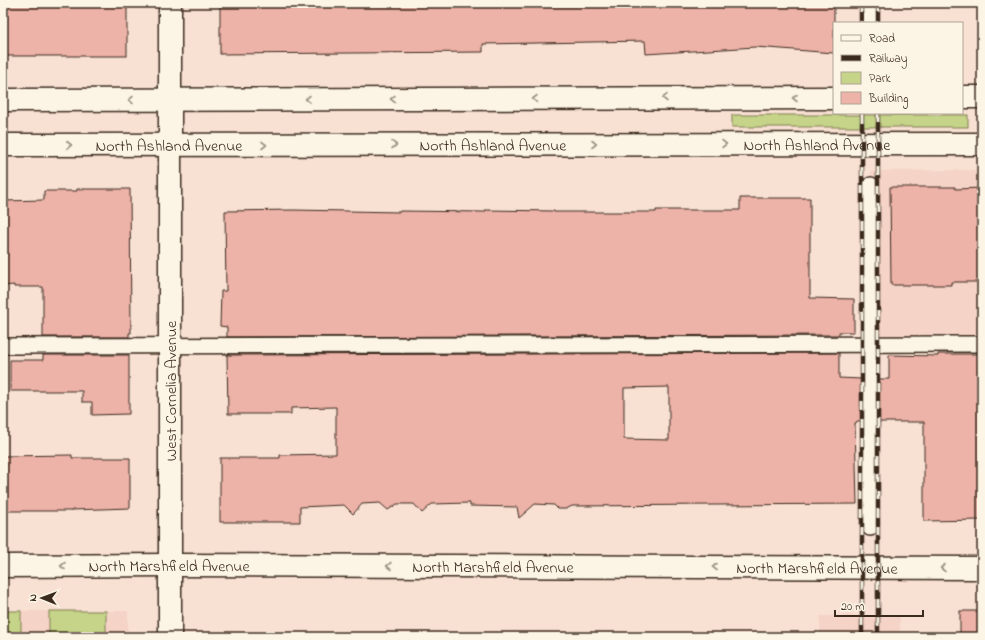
<svg xmlns="http://www.w3.org/2000/svg" width="985" height="640" font-family="'Indie Flower',sans-serif">
	<style>
		.built { fill: #f5d3c6 }
		.green { fill: #c5d488; stroke: #807f53 }
		.building { fill: #edb2a8; stroke: #3b2a1e; fill-rule: evenodd }
		.lines { fill: none; stroke-linecap: round; stroke-linejoin: round }
		.service-casing { stroke: #3b2a1e; stroke-width: 18 }
		.minor-casing { stroke: #3b2a1e; stroke-width: 25 }
		.secondary-casing { stroke: #3b2a1e; stroke-width: 25 }
		.service { stroke: #fcf5e5; stroke-width: 15 }
		.minor { stroke: #fcf5e5; stroke-width: 22 }
		.secondary { stroke: #fcf5e5; stroke-width: 22 }
		.rail-casing { stroke: #3b2a1e; stroke-width: 4.5 }
		.rail { stroke: #fcf5e5; stroke-width: 3; stroke-dasharray: 9; stroke-linecap: butt }
		.oneway { stroke: #9c9082 }
		.labels { text-anchor: middle; stroke-width: 3; stroke-linejoin: round; paint-order: stroke }
		.street-label { font-size: 16px; fill: #3b2a1e; stroke: #fcf5e5 }
	</style>
	<rect width="100%" height="100%" fill="#f8e1d3"/>
	<filter id="ink" filterUnits="userSpaceOnUse"><feTurbulence type="fractalNoise" baseFrequency=".025" numOctaves="2"/><feDisplacementMap in="SourceGraphic" scale="8" xChannelSelector="R" yChannelSelector="G"/><feConvolveMatrix kernelMatrix="1 2 1 2 8 2 1 2 1" color-interpolation-filters="sRGB"/></filter>
	<g filter="url(#ink)">
		<!-- built -->
		<g class="built">
			<path d="M 982,170 L 982,344 L 871,344 L 871,171 Z"/>
			<rect x="3" y="611" width="125" height="26"/>
			<path d="M 900,615 L 900,637 L 820,637 L 820,616 Z"/>
		</g>
		<!-- green -->
		<g class="green">
			<rect x="732" y="115" width="236" height="12"/>
			<rect x="3" y="611" width="18" height="26"/>
			<rect x="49" y="611" width="57" height="26"/>
		</g>
		<!-- building -->
		<g class="building">
			<rect x="3" y="3" width="124" height="53"/>
			<path d="M 220,3 L 834,3 L 834,53 L 755,47 L 646,54 L 645,41 L 483,44 L 483,52 L 220,54 Z"/>
			<path d="M 890,187 L 955,187 L 955,189 L 982,188 L 982,282 L 951,282 L 951,285 L 891,285 Z"/>
			<path d="M 77,189 L 130,189 L 131,333 L 129,333 L 129,337 L 43,337 L 43,287 L 14,287 L 14,285 L 3,286 L 3,201 L 44,200 L 44,191 L 77,191 Z"/>
			<path d="M 740,198 L 810,198 L 810,298 L 854,299 L 854,332 L 839,332 L 839,335 L 227,337 L 227,327 L 220,326 L 221,291 L 226,291 L 225,211 L 294,210 L 400,212 L 400,211 L 485,212 L 485,210 L 554,211 L 554,212 L 656,212 L 656,210 L 740,210 Z"/>
			<path d="M 839,353 L 839,378 L 861,379 L 861,422 L 856,422 L 856,423 L 855,423 L 857,504 L 572,506 L 566,509 L 558,509 L 554,505 L 535,504 L 519,518 L 517,507 L 470,506 L 470,503 L 432,504 L 422,513 L 414,504 L 397,504 L 388,510 L 380,503 L 362,504 L 353,514 L 344,505 L 300,507 L 300,522 L 220,522 L 220,458 L 280,458 L 280,455 L 336,454 L 336,407 L 291,408 L 291,414 L 228,414 L 227,355 ZM 669,387 L 669,440 L 624,439 L 624,388 Z"/>
			<path d="M 938,354 L 982,354 L 982,520 L 924,521 L 924,422 L 879,422 L 879,379 L 889,379 L 889,355 L 938,356 Z"/>
			<path d="M 43,355 L 129,355 L 129,414 L 92,415 L 92,402 L 82,402 L 82,391 L 10,391 L 10,360 L 43,360 Z"/>
			<path d="M 72,455 L 72,458 L 130,458 L 130,508 L 72,510 L 72,511 L 3,511 L 3,456 Z"/>
			<rect x="960" y="611" width="22" height="26"/>
		</g>
		<g class="lines">
			<!-- service casing -->
			<g class="service-casing">
				<g id="service">
					<path d="M 869,3 L 869,23"/>
					<path d="M 3,346 L 982,344"/>
					<path d="M 870,528 L 871,185"/>
				</g>
			</g>
			<!-- minor casing -->
			<g class="minor-casing">
				<g id="minor">
					<path d="M 170,3 L 170,637"/>
					<path id="s1" d="M 3,566 L 170,565 L 982,568"/>
				</g>
			</g>
			<!-- secondary casing -->
			<g class="secondary-casing">
				<g id="secondary">
					<path d="M 962,97 L 982,97"/>
					<path d="M 3,100 L 834,98"/>
					<path id="s2" d="M 3,145 L 982,144"/>
				</g>
			</g>
			<!-- service -->
			<use href="#service" class="service"/>
			<!-- minor -->
			<use href="#minor" class="minor"/>
			<!-- secondary -->
			<use href="#secondary" class="secondary"/>
			<!-- rail casing -->
			<g class="rail-casing">
				<g id="rail">
					<path d="M 861,3 L 861,23"/>
					<path d="M 878,3 L 878,23"/>
					<path d="M 862,113 L 862,637"/>
					<path d="M 878,113 L 878,637"/>
				</g>
			</g>
			<!-- rail -->
			<use href="#rail" class="rail"/>
		</g>
		<!-- one-way arrows -->
		<defs><path id="oneway-chevron" d="M-2-3.5L2.5 0L-2 3.5" fill="none" stroke-width="1.6" stroke-linecap="round" stroke-linejoin="round"/></defs>
		<g class="oneway">
			<use href="#oneway-chevron" transform="translate(665 98) rotate(180)"/>
			<use href="#oneway-chevron" transform="translate(795 98) rotate(180)"/>
			<use href="#oneway-chevron" transform="translate(308 99) rotate(180)"/>
			<use href="#oneway-chevron" transform="translate(393 99) rotate(180)"/>
			<use href="#oneway-chevron" transform="translate(535 99) rotate(180)"/>
			<use href="#oneway-chevron" transform="translate(131 100) rotate(180)"/>
			<use href="#oneway-chevron" transform="translate(594 144)"/>
			<use href="#oneway-chevron" transform="translate(724 144)"/>
			<use href="#oneway-chevron" transform="translate(69 145)"/>
			<use href="#oneway-chevron" transform="translate(264 145)"/>
			<use href="#oneway-chevron" transform="translate(394 145)"/>
			<use href="#oneway-chevron" transform="translate(63 566) rotate(180)"/>
			<use href="#oneway-chevron" transform="translate(389 566) rotate(-180)"/>
			<use href="#oneway-chevron" transform="translate(715 567) rotate(-180)"/>
			<use href="#oneway-chevron" transform="translate(943 568) rotate(-180)"/>
		</g>
	</g>
	<g class="labels">
		<!-- street labels -->
		<g class="street-label">
			<text dy="6" stroke="none"><textPath href="#s2" startOffset="814">North Ashland Avenue</textPath></text>
			<text dy="6" stroke="none"><textPath href="#s2" startOffset="166">North Ashland Avenue</textPath></text>
			<text dy="6" stroke="none"><textPath href="#s2" startOffset="490">North Ashland Avenue</textPath></text>
			<text transform="translate(170 391) rotate(-90)" y="6">West Cornelia Avenue</text>
			<text dy="6" stroke="none"><textPath href="#s1" startOffset="166">North Marshfield Avenue</textPath></text>
			<text dy="6" stroke="none"><textPath href="#s1" startOffset="490">North Marshfield Avenue</textPath></text>
			<text dy="6" stroke="none"><textPath href="#s1" startOffset="814">North Marshfield Avenue</textPath></text>
		</g>
	</g>
	<!-- margin -->
	<rect width="985" height="640" fill="none" stroke="#fcf5e5" stroke-width="16"/>
	<rect x="8" y="8" width="969" height="624" fill="none" stroke="#3b2a1e" stroke-width="1.5" filter="url(#ink)"/>
	<!-- legend -->
	<rect x="833" y="22" width="130" height="92" fill="#fcf5e5" stroke="#afa495"/>
	<rect x="841" y="35" width="20" height="6" fill="#fcf5e5" stroke="#afa495"/>
	<text x="869" y="42" font-size="12" fill="#3b2a1e">Road</text>
	<rect x="841" y="55" width="20" height="6" fill="#3b2a1e" stroke="#afa495"/>
	<text x="869" y="62" font-size="12" fill="#3b2a1e">Railway</text>
	<rect x="841" y="72" width="20" height="12" fill="#c5d488" stroke="#afa495"/>
	<text x="869" y="82" font-size="12" fill="#3b2a1e">Park</text>
	<rect x="841" y="92" width="20" height="12" fill="#edb2a8" stroke="#afa495"/>
	<text x="869" y="102" font-size="12" fill="#3b2a1e">Building</text>
	<!-- north arrow -->
	<g transform="translate(42 598) rotate(271)" stroke="#fcf5e5" stroke-width="3" paint-order="stroke">
	<path d="M0-3L7 15L0 10L-7 15Z" fill="#3b2a1e"/>
	<text y="-6" font-size="11" font-weight="bold" text-anchor="middle" fill="#3b2a1e">N</text>
	</g>
	<!-- scale -->
	<path d="M835 610v6h88v-6" fill="none" stroke="#3b2a1e" stroke-width="2"/>
	<text x="841" y="610" font-size="12" fill="#3b2a1e" stroke="#fcf5e5" stroke-width="3" paint-order="stroke">20 m</text>
</svg>
